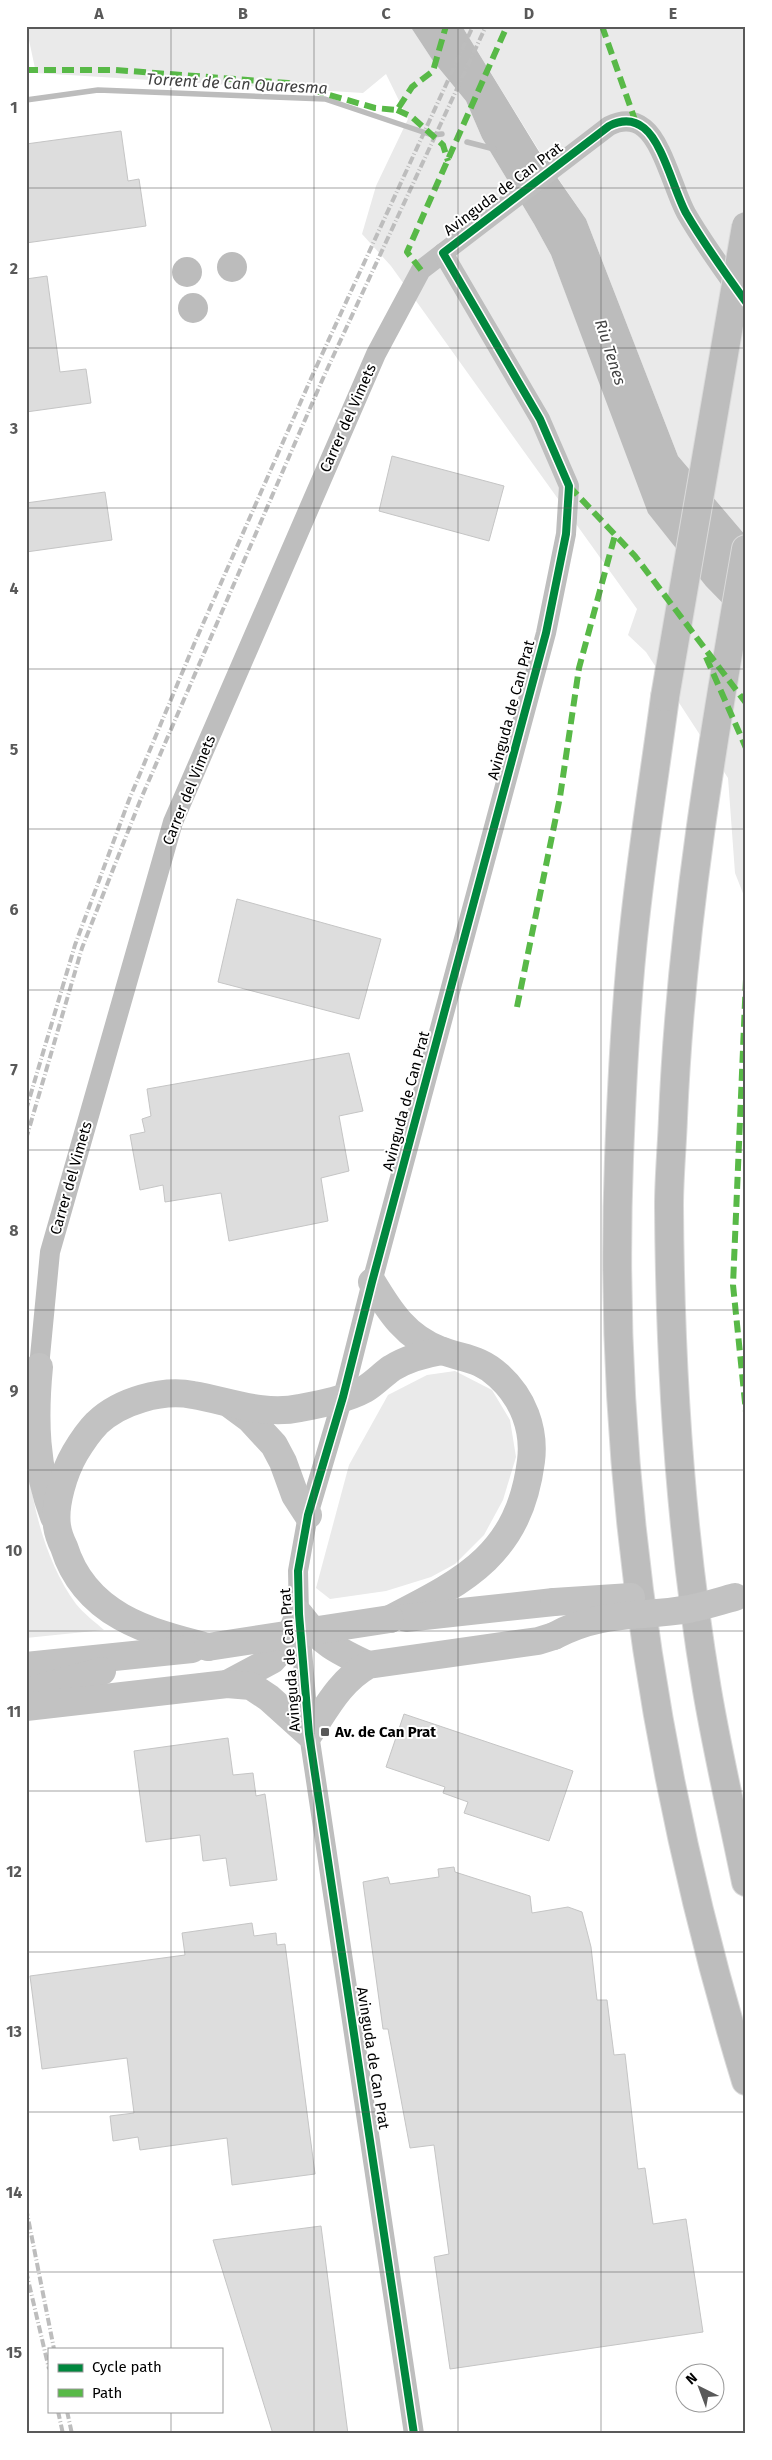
<svg xmlns="http://www.w3.org/2000/svg" width="772" height="2460" font-family="'Fira Sans',sans-serif">
	<style>
		.green { fill: #eaeaea }
		.water { fill: #bcbcbc }
		.lines { fill: none; stroke-linecap: round; stroke-linejoin: round }
		.stream { stroke: #bcbcbc; stroke-width: 5.5 }
		.building { fill: #ddd; stroke: #c5c5c5 }
		.highway-casing { stroke: #dbdbdb; stroke-width: 30 }
		.street { stroke: #bebebe; stroke-width: 20 }
		.secondary { stroke: #c2c2c2; stroke-width: 28 }
		.highway { stroke: #bdbdbd; stroke-width: 28 }
		.rail { stroke: #bdbdbd; stroke-width: 4; stroke-dasharray: 8 2.5 1 2.5; stroke-linecap: butt }
		.highway-bridge-casing { stroke: #dbdbdb; stroke-width: 30; stroke-linecap: butt }
		.secondary-bridge { stroke: #c2c2c2; stroke-width: 28 }
		.highway-bridge { stroke: #bdbdbd; stroke-width: 28 }
		.quiet { stroke: #58b947; stroke-width: 6; stroke-dasharray: 12 6; stroke-linecap: butt }
		.cycleway-casing { stroke: #fff; stroke-width: 11 }
		.cycleway { stroke: #00873e; stroke-width: 8 }
		.grid { fill: none; stroke: #595959; stroke-width: 1; stroke-opacity: 0.55 }
		.poi-dot { fill: #595959; stroke: #fff; stroke-width: 2 }
		.labels { text-anchor: middle; stroke-width: 4; stroke-linejoin: round; paint-order: stroke }
		.street-label { font-size: 15px; fill: #000; stroke: #fff }
		.poi-label { font-size: 15px; font-weight: bold; fill: #000; stroke: #fff; text-anchor: start }
		.water-label { font-size: 16px; font-style: italic; fill: #414141; stroke: #fff }
		.neatline { fill: none; stroke: #595959; stroke-width: 2 }
		.grid-label { font-size: 16px; text-anchor: middle; font-weight: bold; fill: #595959 }
	</style>
	<rect width="100%" height="100%" fill="#fff"/>
	<!-- green -->
	<g class="green">
		<path d="M 26,26 L 410,26 L 433,61 L 466,101 L 482,138 L 534,224 L 551,255 L 584,341 L 746,627 L 746,901 L 735,873 L 728,778 L 646,652 L 628,635 L 637,609 L 391,266 L 362,234 L 376,186 L 408,119 L 386,74 L 363,93 L 36,73 Z"/>
		<path d="M 462,26 L 746,26 L 746,536 L 678,456 L 586,219 L 538,149 Z"/>
		<path d="M 455,1371 L 492,1390 L 510,1420 L 516,1457 L 503,1500 L 484,1535 L 455,1564 L 431,1577 L 386,1591 L 330,1599 L 316,1588 L 349,1465 L 388,1395 L 427,1375 Z"/>
		<path d="M 26,1429 C 27,1487 41,1556 76,1604 C 83,1613 95,1622 104,1630 L 26,1638 Z"/>
	</g>
	<!-- water -->
	<g class="water">
		<path d="M 410,26 L 462,26 L 538,150 L 586,219 L 678,456 L 746,536 L 746,627 L 706,586 L 648,513 L 551,255 L 534,224 L 482,138 L 466,101 L 433,61 Z"/>
		<circle cx="232" cy="267" r="15"/>
		<circle cx="187" cy="272" r="15"/>
		<circle cx="193" cy="308" r="15"/>
	</g>
	<g class="lines">
		<!-- stream -->
		<g class="stream">
			<path d="M 26,100 L 98,90 L 325,99 L 432,135 L 442,134"/>
			<path d="M 467,142 L 494,149"/>
		</g>
	</g>
	<!-- building -->
	<g class="building">
		<path d="M 121,131 L 128,181 L 139,179 L 146,226 L 26,243 L 26,144 Z"/>
		<path d="M 47,276 L 60,372 L 86,369 L 91,403 L 26,412 L 26,279 Z"/>
		<path d="M 392,456 L 504,486 L 489,541 L 379,511 Z"/>
		<path d="M 105,492 L 112,540 L 26,552 L 26,503 Z"/>
		<path d="M 237,899 L 381,939 L 359,1019 L 218,982 Z"/>
		<path d="M 349,1053 L 363,1111 L 339,1116 L 349,1171 L 321,1178 L 328,1221 L 229,1241 L 221,1193 L 165,1202 L 163,1185 L 140,1190 L 130,1135 L 145,1132 L 142,1119 L 151,1116 L 147,1089 Z"/>
		<path d="M 404,1714 L 573,1771 L 549,1841 L 464,1813 L 468,1802 L 443,1793 L 445,1787 L 386,1767 Z"/>
		<path d="M 228,1738 L 233,1775 L 253,1773 L 256,1796 L 265,1794 L 277,1880 L 230,1886 L 226,1858 L 203,1861 L 200,1835 L 146,1842 L 134,1751 Z"/>
		<path d="M 454,1867 L 455,1872 L 530,1896 L 532,1913 L 568,1907 L 582,1912 L 591,1947 L 597,2000 L 607,2000 L 614,2055 L 625,2054 L 638,2169 L 645,2168 L 653,2224 L 686,2219 L 703,2332 L 450,2369 L 434,2257 L 449,2254 L 434,2145 L 410,2148 L 388,2029 L 383,2029 L 363,1882 L 388,1877 L 390,1884 L 439,1877 L 438,1869 Z"/>
		<path d="M 252,1923 L 254,1936 L 276,1933 L 277,1945 L 285,1944 L 315,2174 L 232,2185 L 227,2138 L 140,2150 L 138,2137 L 113,2141 L 110,2116 L 134,2113 L 127,2058 L 42,2069 L 30,1976 L 185,1955 L 182,1933 Z"/>
		<path d="M 321,2226 L 348,2434 L 273,2434 L 213,2240 Z"/>
	</g>
	<g class="lines">
		<!-- highway casing -->
		<g class="highway-casing">
			<g id="highway">
				<path d="M 746,549 C 713,738 681,926 673,1118 C 672,1147 669,1177 669,1206 C 670,1368 680,1531 707,1690 C 718,1755 733,1818 746,1882"/>
				<path d="M 665,697 C 655,771 643,846 635,920 C 626,999 622,1079 619,1159 C 607,1471 655,1782 746,2081"/>
			</g>
		</g>
		<!-- street -->
		<g class="street">
			<path d="M 39,1367 L 50,1252 L 173,822 L 376,354 L 421,270 L 443,253"/>
			<path d="M 414,2434 L 309,1734 L 299,1614 L 298,1571 L 308,1515 L 343,1397 L 372,1282 L 546,633 L 566,534 L 569,486 L 540,419 L 443,253 L 609,126 C 621,120 633,119 644,128 C 663,143 674,191 686,213 C 702,241 721,267 739,292"/>
		</g>
		<!-- secondary -->
		<g class="secondary">
			<path d="M 372,1282 C 390,1312 406,1337 440,1350 C 462,1359 479,1357 499,1376 C 523,1398 535,1429 531,1461 C 519,1554 466,1580 390,1619"/>
			<path d="M 39,1367 C 34,1418 35,1468 54,1517"/>
			<path d="M 231,1405 L 250,1419 L 274,1445 L 283,1462 L 295,1495 L 308,1515"/>
			<path d="M 300,1615 C 320,1642 338,1651 368,1665"/>
			<path d="M 406,1618 L 554,1602"/>
			<path d="M 208,1647 C 148,1632 85,1615 64,1547 C 61,1541 58,1533 57,1526 C 54,1504 64,1472 75,1453 C 81,1443 88,1432 97,1423 C 120,1401 162,1389 193,1395 C 229,1401 263,1416 300,1408 C 321,1404 347,1399 365,1389 C 375,1383 383,1374 392,1368 C 408,1358 424,1354 442,1351"/>
			<path d="M 26,1666 L 192,1649"/>
			<path d="M 227,1684 L 272,1660 L 288,1642 L 299,1614"/>
			<path d="M 26,1692 L 102,1671"/>
			<path d="M 26,1707 L 227,1684 L 251,1686 L 269,1698 L 309,1734 C 327,1707 340,1681 368,1665 L 538,1641 L 554,1636"/>
		</g>
		<!-- highway -->
		<use href="#highway" class="highway"/>
		<!-- rail -->
		<g class="rail">
			<path d="M 26,1110 L 75,945 L 129,800 L 195,642 L 313,374 L 473,26"/>
			<path d="M 26,1139 L 82,948 L 140,801 L 324,376 L 486,26"/>
			<path d="M 26,2208 L 54,2349"/>
			<path d="M 26,2271 L 49,2369"/>
			<path d="M 58,2411 L 63,2434"/>
			<path d="M 67,2411 L 72,2434"/>
		</g>
		<!-- highway-bridge casing -->
		<g class="highway-bridge-casing">
			<path id="highway-bridge" d="M 665,697 L 746,226"/>
		</g>
		<!-- secondary-bridge -->
		<g class="secondary-bridge">
			<path d="M 554,1602 L 631,1597"/>
			<path d="M 554,1636 C 603,1610 638,1618 689,1609 C 705,1606 720,1601 735,1597"/>
			<path d="M 208,1647 L 390,1619"/>
		</g>
		<!-- highway-bridge -->
		<use href="#highway-bridge" class="highway-bridge"/>
		<!-- quiet -->
		<g class="quiet">
			<path d="M 602,26 L 636,123"/>
			<path d="M 26,70 L 116,70 L 288,83 L 375,108 L 397,110 L 412,87 L 433,71 L 446,26"/>
			<path d="M 397,110 L 412,117 L 443,145 L 448,161"/>
			<path d="M 421,270 L 407,252 L 507,26"/>
			<path d="M 569,486 L 635,556 L 746,703"/>
			<path d="M 706,657 L 746,748"/>
			<path d="M 746,979 L 733,1285 L 746,1412"/>
			<path d="M 517,1007 L 560,797 L 579,668 L 615,535"/>
		</g>
		<!-- cycleway casing -->
		<g class="cycleway-casing">
			<path id="cycleway" d="M 414,2434 L 309,1734 L 299,1614 L 298,1571 L 308,1515 L 343,1397 L 372,1282 L 546,633 L 566,534 L 569,486 L 540,419 L 443,253 L 609,126 C 621,120 633,119 644,128 C 663,143 674,191 686,213 C 704,244 725,273 746,302"/>
		</g>
		<!-- cycleway -->
		<use href="#cycleway" class="cycleway"/>
	</g>
	<!-- grid -->
	<path class="grid" d="M 171,26 L 171,2349M 314,26 L 314,2434M 458,26 L 458,2434M 601,26 L 601,2434M 26,188 L 746,188M 26,348 L 746,348M 26,508 L 746,508M 26,669 L 746,669M 26,829 L 746,829M 26,990 L 746,990M 26,1150 L 746,1150M 26,1310 L 746,1310M 26,1470 L 746,1470M 26,1631 L 746,1631M 26,1791 L 746,1791M 26,1952 L 746,1952M 26,2112 L 746,2112M 26,2272 L 746,2272M 171,2411 L 171,2434"/>
	<!-- markers -->
	<rect class="poi-dot" x="320" y="1727" width="10" height="10" rx="2.5"/>
	<g class="labels">
		<!-- street labels -->
		<g class="street-label">
			<text transform="translate(503 189) rotate(-37)" y="5">Avinguda de Can Prat</text>
			<text transform="translate(348 418) rotate(-66)" y="5">Carrer del Vimets</text>
			<text transform="translate(511 710) rotate(-75)" y="5">Avinguda de Can Prat</text>
			<text transform="translate(189 790) rotate(-68)" y="5">Carrer del Vimets</text>
			<text transform="translate(406 1101) rotate(-75)" y="5">Avinguda de Can Prat</text>
			<text transform="translate(71 1178) rotate(-74)" y="5">Carrer del Vimets</text>
			<text transform="translate(290 1660) rotate(-94)" y="5">Avinguda de Can Prat</text>
			<text transform="translate(373 2058) rotate(81)" y="5">Avinguda de Can Prat</text>
		</g>
		<!-- poi labels -->
		<g class="poi-label">
			<text x="335" y="1737">Av. de Can Prat</text>
		</g>
		<!-- water labels -->
		<g class="water-label">
			<text transform="translate(237 83) rotate(3)" y="6">Torrent de Can Quaresma</text>
			<text transform="translate(611 352) rotate(72)" y="6">Riu Tenes</text>
		</g>
	</g>
	<!-- border -->
	<rect width="772" height="2460" fill="none" stroke="#ffffff" stroke-width="55"/>
	<!-- legend -->
	<rect x="48" y="2348" width="175" height="65" fill="#ffffff" stroke="#999999"/>
	<rect x="58" y="2364" width="25" height="8" fill="#00873e" stroke="#999999"/>
	<text x="92" y="2372" font-size="15" fill="#000000">Cycle path</text>
	<rect x="58" y="2389" width="25" height="8" fill="#58b947" stroke="#999999"/>
	<text x="92" y="2398" font-size="15" fill="#000000">Path</text>
	<!-- north arrow -->
	<g transform="translate(700 2388) rotate(318)"><circle r="24" fill="#ffffff" stroke="#999999"/>
	<path d="M0-4L9 19L0 12L-9 19Z" fill="#595959"/>
	<text y="-8" font-size="14" font-weight="bold" text-anchor="middle" fill="#000000">N</text>
	</g>
	<rect x="28" y="28" width="716" height="2404" class="neatline"/>
	<g class="grid-label">
		<text x="99" y="19">A</text>
		<text x="243" y="19">B</text>
		<text x="386" y="19">C</text>
		<text x="529" y="19">D</text>
		<text x="673" y="19">E</text>
		<text x="14" y="113">1</text>
		<text x="14" y="274">2</text>
		<text x="14" y="434">3</text>
		<text x="14" y="594">4</text>
		<text x="14" y="755">5</text>
		<text x="14" y="915">6</text>
		<text x="14" y="1075">7</text>
		<text x="14" y="1236">8</text>
		<text x="14" y="1396">9</text>
		<text x="14" y="1556">10</text>
		<text x="14" y="1717">11</text>
		<text x="14" y="1877">12</text>
		<text x="14" y="2037">13</text>
		<text x="14" y="2198">14</text>
		<text x="14" y="2358">15</text>
	</g>
</svg>
